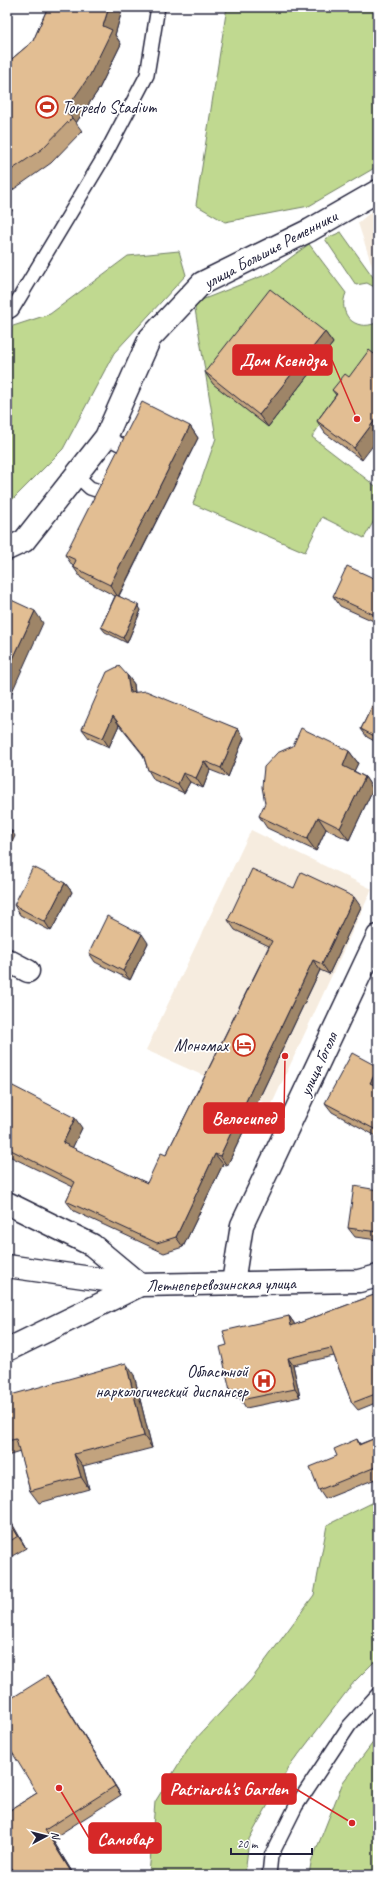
<svg xmlns="http://www.w3.org/2000/svg" width="385" height="1882" font-family="Caveat,sans-serif">
	<style>
		.built { fill: #f6ecdf }
		.green { fill: #c0d990; stroke: #717e66 }
		.lines { fill: none; stroke-linecap: round; stroke-linejoin: round }
		.service-casing { stroke: #22223b; stroke-width: 16 }
		.minor-casing { stroke: #22223b; stroke-width: 25 }
		.service { stroke: #fff; stroke-width: 13 }
		.minor { stroke: #fff; stroke-width: 22 }
		.wall { fill: #c2a37e; stroke: #22223b }
		.shaded-wall { fill: #9e8567; stroke: #22223b }
		.building { fill: #e2be93; stroke: #22223b }
		.labels { text-anchor: middle; stroke-width: 3.5; stroke-linejoin: round; paint-order: stroke }
		.poi-label { font-size: 17px; fill: #22223b; stroke: #fff; text-anchor: end }
		.street-label { font-size: 17px; fill: #22223b; stroke: #fff }
		.leader { fill: none; stroke: #d62828; stroke-width: 1.5 }
		.callout-dot { fill: #d62828; stroke: #fff; stroke-width: 1.5 }
		.callout { fill: #d62828; stroke: #d62828; stroke-width: 1.5 }
		.callout-label { font-size: 18px; text-anchor: middle; font-weight: bold; fill: #fff }
	</style>
	<rect width="100%" height="100%" fill="#fff"/>
	<filter id="ink" filterUnits="userSpaceOnUse"><feTurbulence type="fractalNoise" baseFrequency=".025" numOctaves="2"/><feDisplacementMap in="SourceGraphic" scale="8" xChannelSelector="R" yChannelSelector="G"/><feConvolveMatrix kernelMatrix="1 2 1 2 8 2 1 2 1" color-interpolation-filters="sRGB"/></filter>
	<g filter="url(#ink)">
		<!-- built -->
		<g class="built">
			<path d="M 378,206 L 378,284 L 358,223 Z"/>
			<path d="M 251,830 L 372,889 L 271,1106 L 146,1050 Z"/>
		</g>
		<!-- green -->
		<g class="green">
			<path d="M 227,7 L 378,7 L 378,166 L 309,206 L 225,222 L 196,205 Z"/>
			<path d="M 341,232 L 378,284 L 378,289 L 367,283 L 356,285 L 325,239 Z"/>
			<path d="M 309,244 L 346,293 C 337,314 355,332 376,323 L 378,324 L 378,362 L 367,354 L 312,437 L 378,488 L 378,514 L 364,538 L 322,517 L 305,552 L 193,504 L 216,438 L 194,303 L 270,273 Z"/>
			<path d="M 179,251 L 186,275 L 114,353 L 63,449 L 7,505 L 7,328 L 50,314 L 128,256 Z"/>
			<path d="M 378,1500 L 378,1658 L 354,1682 L 289,1767 L 249,1839 L 245,1875 L 149,1875 L 155,1802 L 191,1744 L 251,1680 L 314,1595 L 327,1525 Z"/>
			<path d="M 378,1736 L 378,1875 L 309,1875 L 311,1863 L 343,1782 Z"/>
		</g>
		<g class="lines">
			<!-- service casing -->
			<g class="service-casing">
				<g id="service">
					<path d="M 7,313 L 12,310 L 104,157 L 147,75 L 158,7"/>
					<path d="M 106,437 L 123,446"/>
					<path d="M 76,475 L 90,488 L 96,490"/>
					<path d="M 269,1875 L 271,1856 L 296,1806 L 349,1726 L 378,1694"/>
				</g>
			</g>
			<!-- minor casing -->
			<g class="minor-casing">
				<g id="minor">
					<path d="M 7,549 L 24,541 L 106,437 L 150,338 L 202,283 L 310,230 L 378,191"/>
					<path d="M 7,960 L 28,971"/>
					<path d="M 7,1203 L 92,1245 L 140,1285"/>
					<path d="M 7,1266 L 140,1285"/>
					<path d="M 233,1283 L 242,1225 L 378,936"/>
					<path d="M 7,1350 L 140,1285 L 359,1281 L 378,1276"/>
				</g>
			</g>
			<!-- service -->
			<use href="#service" class="service"/>
			<!-- minor -->
			<use href="#minor" class="minor"/>
		</g>
		<!-- wall -->
		<g class="wall">
			<path d="M 48,7 L 123,7 L 115,35 L 121,44 L 99,89 L 76,123 L 82,131 L 51,163 L 7,194 L 7,63 L 33,41 Z"/>
			<path d="M 7,202 L 12,211 L 7,214 Z"/>
			<path d="M 325,332 L 333,343 L 268,427 L 213,384 L 205,372 Z"/>
			<path d="M 349,377 L 362,460 L 325,433 L 317,421 L 336,395 L 332,390 Z"/>
			<path d="M 190,426 L 198,438 L 119,596 L 141,610 L 127,643 L 105,632 L 101,627 L 115,596 L 81,578 L 65,555 Z"/>
			<path d="M 378,580 L 378,623 L 340,606 L 333,596 Z"/>
			<path d="M 127,675 L 134,684 L 135,693 L 238,729 L 244,738 L 228,777 L 210,770 L 203,788 L 190,782 L 184,793 L 154,780 L 148,770 L 143,755 L 119,725 L 109,747 L 89,738 L 82,729 Z"/>
			<path d="M 378,694 L 378,743 L 367,737 L 361,729 Z"/>
			<path d="M 349,751 L 358,763 L 354,771 L 365,777 L 373,789 L 349,840 L 326,829 L 316,851 L 267,828 L 259,816 Z"/>
			<path d="M 65,883 L 72,892 L 51,931 L 20,915 L 14,905 Z"/>
			<path d="M 294,888 L 361,907 L 329,974 L 320,970 L 227,1166 L 223,1164 L 183,1247 L 164,1253 L 74,1211 L 66,1201 L 73,1187 L 7,1155 L 7,1083 L 82,1128 L 72,1148 L 147,1183 L 166,1155 L 269,946 L 235,930 L 228,920 Z"/>
			<path d="M 148,943 L 130,980 L 95,962 L 89,953 Z"/>
			<path d="M 378,1067 L 378,1137 L 332,1112 L 325,1103 Z"/>
			<path d="M 378,1190 L 378,1240 L 355,1237 L 348,1228 Z"/>
			<path d="M 378,1292 L 378,1358 L 377,1359 L 378,1362 L 378,1402 L 358,1410 L 352,1403 L 334,1356 L 293,1365 L 300,1397 L 246,1408 L 241,1400 L 240,1397 L 235,1398 L 230,1390 L 227,1345 L 289,1316 L 294,1323 L 294,1325 L 374,1295 Z"/>
			<path d="M 134,1375 L 152,1448 L 83,1466 L 89,1489 L 39,1503 L 30,1491 L 20,1452 L 7,1456 L 7,1396 Z"/>
			<path d="M 378,1437 L 378,1478 L 325,1499 L 319,1490 L 357,1439 L 360,1444 Z"/>
			<path d="M 7,1516 L 26,1548 L 7,1559 Z"/>
			<path d="M 53,1685 L 121,1795 L 52,1839 L 74,1875 L 7,1875 L 7,1812 L 37,1793 Z"/>
		</g>
		<!-- shaded-wall -->
		<g class="shaded-wall">
			<path d="M 109,7 L 123,7 L 115,35 L 121,44 L 99,89 L 76,123 L 72,118 L 65,111 L 103,26 Z"/>
			<path d="M 7,202 L 12,211 L 7,204 Z"/>
			<path d="M 325,332 L 333,343 L 268,427 L 259,415 Z"/>
			<path d="M 378,416 L 378,439 L 362,460 L 354,448 Z"/>
			<path d="M 190,426 L 198,438 L 118,597 L 110,585 Z"/>
			<path d="M 138,605 L 141,610 L 127,643 L 123,638 Z"/>
			<path d="M 35,611 L 43,623 L 7,703 L 7,672 Z"/>
			<path d="M 127,675 L 134,684 L 136,703 L 130,693 Z"/>
			<path d="M 113,716 L 119,725 L 109,747 L 103,738 Z"/>
			<path d="M 238,729 L 244,738 L 228,777 L 221,768 Z"/>
			<path d="M 349,751 L 358,763 L 351,778 L 343,766 Z"/>
			<path d="M 204,761 L 210,770 L 203,788 L 196,778 Z"/>
			<path d="M 183,773 L 190,782 L 184,793 L 178,784 Z"/>
			<path d="M 365,777 L 373,789 L 349,840 L 340,828 Z"/>
			<path d="M 318,817 L 326,829 L 316,851 L 307,839 Z"/>
			<path d="M 12,831 L 15,836 L 7,853 L 7,841 Z"/>
			<path d="M 65,883 L 72,892 L 51,931 L 45,922 Z"/>
			<path d="M 354,897 L 361,907 L 329,974 L 322,964 Z"/>
			<path d="M 142,934 L 148,943 L 130,980 L 123,971 Z"/>
			<path d="M 313,960 L 320,970 L 227,1166 L 220,1156 Z"/>
			<path d="M 378,1068 L 378,1089 L 370,1083 Z"/>
			<path d="M 75,1118 L 82,1128 L 70,1153 L 63,1143 Z"/>
			<path d="M 215,1154 L 223,1164 L 183,1247 L 176,1237 Z"/>
			<path d="M 289,1316 L 294,1323 L 296,1334 L 291,1326 Z"/>
			<path d="M 372,1351 L 377,1359 L 378,1362 L 378,1368 Z"/>
			<path d="M 288,1358 L 293,1365 L 300,1397 L 295,1389 Z"/>
			<path d="M 126,1363 L 134,1375 L 152,1448 L 144,1436 Z"/>
			<path d="M 74,1454 L 83,1466 L 89,1489 L 81,1477 Z"/>
			<path d="M 7,1516 L 9,1518 L 26,1548 L 18,1536 L 7,1518 Z"/>
			<path d="M 47,1676 L 53,1685 L 121,1795 L 115,1786 Z"/>
			<path d="M 45,1830 L 52,1839 L 74,1875 L 73,1875 Z"/>
		</g>
		<!-- building -->
		<g class="building">
			<path d="M 48,7 L 109,7 L 103,26 L 112,30 L 90,75 L 65,111 L 72,118 L 42,149 L 7,173 L 7,63 L 33,41 Z"/>
			<path d="M 270,289 L 325,332 L 259,415 L 205,372 Z"/>
			<path d="M 369,350 L 378,357 L 378,416 L 354,448 L 317,421 L 337,394 L 332,390 L 345,374 L 349,377 Z"/>
			<path d="M 142,402 L 190,426 L 110,585 L 73,567 L 76,560 L 65,555 Z"/>
			<path d="M 347,566 L 378,580 L 378,614 L 377,616 L 333,596 Z"/>
			<path d="M 116,595 L 138,605 L 123,638 L 101,627 Z"/>
			<path d="M 7,598 L 35,611 L 7,672 Z"/>
			<path d="M 119,666 L 127,675 L 130,693 L 146,691 L 238,729 L 221,768 L 204,761 L 196,778 L 183,773 L 178,784 L 148,770 L 143,754 L 113,716 L 103,738 L 82,729 L 107,672 Z"/>
			<path d="M 378,694 L 378,738 L 361,729 Z"/>
			<path d="M 301,728 L 349,751 L 343,766 L 365,777 L 340,828 L 318,817 L 307,839 L 259,816 L 265,803 L 262,787 L 264,767 L 277,753 L 293,746 Z"/>
			<path d="M 7,829 L 12,831 L 7,841 Z"/>
			<path d="M 33,867 L 65,883 L 45,922 L 14,905 Z"/>
			<path d="M 252,869 L 294,888 L 301,872 L 354,897 L 322,964 L 313,960 L 220,1156 L 215,1154 L 176,1237 L 157,1243 L 66,1201 L 75,1182 L 7,1148 L 7,1083 L 75,1118 L 63,1143 L 147,1183 L 161,1153 L 166,1155 L 272,941 L 228,920 Z"/>
			<path d="M 107,916 L 142,934 L 123,971 L 89,953 Z"/>
			<path d="M 352,1053 L 378,1067 L 378,1068 L 370,1083 L 378,1087 L 378,1131 L 325,1103 Z"/>
			<path d="M 354,1186 L 378,1190 L 378,1232 L 348,1228 Z"/>
			<path d="M 378,1292 L 378,1349 L 372,1351 L 378,1368 L 378,1393 L 352,1403 L 331,1348 L 288,1358 L 295,1389 L 241,1400 L 239,1389 L 230,1390 L 220,1347 L 227,1345 L 223,1331 L 289,1316 L 291,1326 L 374,1295 L 373,1293 Z"/>
			<path d="M 126,1363 L 144,1436 L 74,1454 L 81,1477 L 30,1491 L 16,1439 L 7,1441 L 7,1396 Z"/>
			<path d="M 378,1437 L 378,1466 L 319,1490 L 310,1467 L 337,1456 L 334,1449 L 357,1439 L 359,1445 Z"/>
			<path d="M 7,1518 L 18,1536 L 7,1543 Z"/>
			<path d="M 47,1676 L 115,1786 L 45,1830 L 73,1875 L 16,1875 L 12,1868 L 7,1871 L 7,1812 L 37,1793 L 7,1744 L 7,1701 Z"/>
		</g>
	</g>
	<!-- icons -->
	<defs>
		<g id="stadium-ring" transform="scale(1.15)"><circle r="9.5" fill="#fff" stroke="#c8321e" stroke-width="1.5"/><path d="M0-5a6.5 5 0 1 0 0 10a6.5 5 0 1 0 0-10ZM-3.5-1.8h7v3.6h-7Z" fill="#c8321e"/></g>
		<g id="hotel-ring" transform="scale(1.15)"><circle r="9.5" fill="#fff" stroke="#c8321e" stroke-width="1.5"/><path d="M-6-4.5h1.5V1H6V5H4.5V3h-9V5H-6ZM-4 0a1.8 1.8 0 1 1 3.6 0ZM.5 0V-2.5h3Q6-2.5 6 0Z" fill="#c8321e"/></g>
		<g id="hospital-ring" transform="scale(1.15)"><circle r="9.5" fill="#fff" stroke="#c8321e" stroke-width="1.5"/><path d="M-5-5h3v3.5h4V-5h3V5h-3V1.5h-4V5h-3Z" fill="#c8321e"/></g>
	</defs>
	<g fill-rule="evenodd">
		<use href="#stadium-ring" x="47" y="107"/>
		<use href="#hotel-ring" x="244" y="1045"/>
		<use href="#hospital-ring" x="264" y="1381"/>
	</g>
	<g class="labels">
		<!-- poi labels -->
		<g class="poi-label">
			<text x="62" y="113" text-anchor="start">Torpedo Stadium</text>
			<text x="228" y="1051">Мономах</text>
			<text x="248" y="1377">Областной<tspan x="248" dy="20">наркологический диспансер</tspan></text>
		</g>
		<!-- street labels -->
		<g class="street-label">
			<text transform="translate(270 249) rotate(-28)" y="6">улица Большие Ременники</text>
			<text transform="translate(318 1064) rotate(-65)" y="6">улица Гоголя</text>
			<text transform="translate(221 1284) rotate(-1)" y="6">Летнеперевозинская улица</text>
		</g>
	</g>
	<!-- callouts -->
	<path class="leader" d="M357 419L332 360M285 1056L284 1118M352 1823L296 1789M59 1788L89 1838"/>
	<g class="callout-dot">
		<circle cx="357" cy="419" r="4"/>
		<circle cx="285" cy="1056" r="4"/>
		<circle cx="352" cy="1823" r="4"/>
		<circle cx="59" cy="1788" r="4"/>
	</g>
	<g class="callout">
		<rect x="233" y="345" width="99" height="30" rx="4"/>
		<rect x="204" y="1103" width="80" height="30" rx="4"/>
		<rect x="162" y="1774" width="134" height="30" rx="4"/>
		<rect x="89" y="1823" width="72" height="30" rx="4"/>
	</g>
	<g class="callout-label">
		<text x="283" y="366">Дом Ксендза</text>
		<text x="244" y="1124">Велосипед</text>
		<text x="229" y="1795">Patriarch's Garden</text>
		<text x="125" y="1845">Самовар</text>
	</g>
	<!-- margin -->
	<rect width="385" height="1882" fill="none" stroke="#fff" stroke-width="24"/>
	<rect x="12" y="12" width="361" height="1858" fill="none" stroke="#22223b" stroke-width="1.5" filter="url(#ink)"/>
	<!-- north arrow -->
	<g transform="translate(46 1836) rotate(83)" stroke="#ffffff" stroke-width="3" paint-order="stroke">
	<path d="M0-3L7 15L0 10L-7 15Z" fill="#22223b"/>
	<text y="-6" font-size="11" font-weight="bold" text-anchor="middle" fill="#22223b">N</text>
	</g>
	<!-- scale -->
	<path d="M231 1848v6h81v-6" fill="none" stroke="#22223b" stroke-width="2"/>
	<text x="237" y="1848" font-size="12" fill="#22223b" stroke="#ffffff" stroke-width="3" paint-order="stroke">20 m</text>
</svg>
